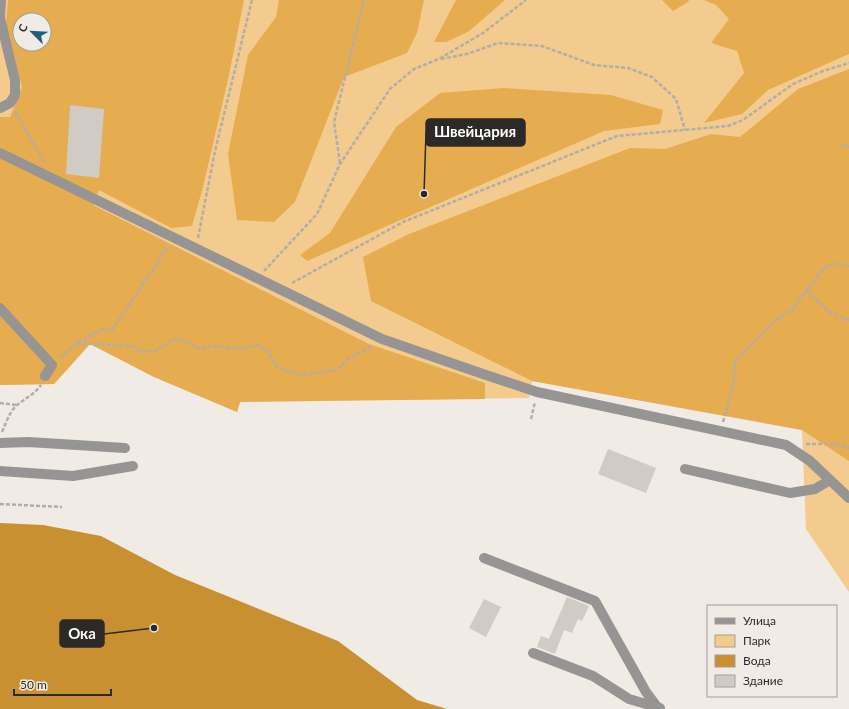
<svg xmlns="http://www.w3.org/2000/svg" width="849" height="709" font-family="Lato,sans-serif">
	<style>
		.green { fill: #f4cb8f; fill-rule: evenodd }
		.forest { fill: #e6ac50; fill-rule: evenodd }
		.water { fill: #c89030 }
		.building { fill: #d0cbc5 }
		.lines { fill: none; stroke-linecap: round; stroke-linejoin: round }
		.path { stroke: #b1ada8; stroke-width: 2.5; stroke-dasharray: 4 2; stroke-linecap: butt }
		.minor { stroke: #979593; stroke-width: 10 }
		.leader { fill: none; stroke: #2c2a28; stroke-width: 1.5 }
		.callout-dot { fill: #2c2a28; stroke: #f0ebe5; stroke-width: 1.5 }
		.callout { fill: #2c2a28; stroke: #2c2a28; stroke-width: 1.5 }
		.callout-label { font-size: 15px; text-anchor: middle; font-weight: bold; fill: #fff }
	</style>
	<rect width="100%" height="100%" fill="#f0ebe5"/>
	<!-- green -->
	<path class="green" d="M 0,0 L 849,0 L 849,592 L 806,529 L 802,430 L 532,381 L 529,398 L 240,402 L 237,412 L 154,377 L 90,344 L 54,384 L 0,385 ZM 20,20 L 44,20 L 44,44 L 20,44 Z"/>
	<!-- forest -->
	<g class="forest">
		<path d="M 8,0 L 244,0 L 229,75 L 203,187 L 192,226 L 171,228 L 99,190 L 93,205 L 369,344 L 485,383 L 485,399 L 240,402 L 237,412 L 154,377 L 90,344 L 54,384 L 0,385 L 0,117 L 10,117 L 22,87 L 6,23 ZM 20,20 L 44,20 L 44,44 L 20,44 Z"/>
		<path d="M 279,0 L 424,0 L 417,33 L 407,53 L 344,77 L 295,202 L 274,222 L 237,220 L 228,154 L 248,55 L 276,17 Z"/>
		<path d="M 456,0 L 505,0 L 468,32 L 446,42 L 434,42 Z"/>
		<path d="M 662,0 L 689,0 L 688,2 L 673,11 Z"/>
		<path d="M 704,0 L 849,0 L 849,54 L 768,90 L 742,114 L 704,123 L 744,73 L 737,51 L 711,43 L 729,19 L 716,5 Z"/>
		<path d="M 849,69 L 849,461 L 802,430 L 532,381 L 371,301 L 363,257 L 409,234 L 630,148 L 665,149 L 711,134 L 740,137 L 798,89 Z"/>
		<path d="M 504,88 L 611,95 L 663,110 L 660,124 L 604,131 L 307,261 L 300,255 L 330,233 L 396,127 L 440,93 Z"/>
	</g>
	<!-- water -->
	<path class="water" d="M 0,523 L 43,525 L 101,536 L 175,575 L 338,641 L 417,700 L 447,709 L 0,709 Z"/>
	<!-- building -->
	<g class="building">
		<path d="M 70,105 L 104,109 L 99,178 L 66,174 Z"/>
		<path d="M 608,449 L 656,468 L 646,493 L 598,474 Z"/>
		<path d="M 567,597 L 589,606 L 582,621 L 578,619 L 572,633 L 564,630 L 555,654 L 537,647 L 541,636 L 549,639 Z"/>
		<path d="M 484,599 L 501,607 L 486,637 L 469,628 Z"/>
	</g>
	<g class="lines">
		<!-- path -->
		<g class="path">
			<path d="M 441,59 L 467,54 L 498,43 L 542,46 L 594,65 L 628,68 L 652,77 L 676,99 L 685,130"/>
			<path d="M 15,111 L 44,162"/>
			<path d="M 841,144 L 849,147"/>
			<path d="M 340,163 L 334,122 L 364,0"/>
			<path d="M 198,238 L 215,151 L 252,0"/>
			<path d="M 264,271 L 317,214 L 340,164 L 390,89 L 414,69 L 439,59 L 483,33 L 526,0"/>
			<path d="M 292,283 L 403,222 L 617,136 L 728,126 L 743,120 L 793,84 L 823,71 L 849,63"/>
			<path d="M 807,291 L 829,312 L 849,320"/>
			<path d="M 77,343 L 131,346 L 142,352 L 154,351 L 173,340 L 179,339 L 200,349 L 209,346 L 243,348 L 259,345 L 268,352 L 277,367 L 301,375 L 337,370 L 349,358 L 356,355 L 372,346"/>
			<path d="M 60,358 L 77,343 L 103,329 L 112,330 L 152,271 L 168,247"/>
			<path d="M 0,403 L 17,405"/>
			<path d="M 531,419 L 535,402"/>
			<path d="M 723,422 L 733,387 L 735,361 L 777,319 L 792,310 L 824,268 L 838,263 L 849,266"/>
			<path d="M 2,432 C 6,423 9,413 16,406 C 25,398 34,395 41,385"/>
			<path d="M 806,444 L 835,444 L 849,448"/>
			<path d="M 0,504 L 62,507"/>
		</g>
		<!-- minor -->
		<g class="minor">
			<path d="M 0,108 L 10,103 L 15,95 L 15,80 L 0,18 L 1,0"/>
			<path d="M 0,153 L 382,339 L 483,374 L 537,392 L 786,445 L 810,461 L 849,498"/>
			<path d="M 0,308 L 52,365 L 45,376"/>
			<path d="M 0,443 L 28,442 L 125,448"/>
			<path d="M 685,469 L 790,493 L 815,489 L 830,480"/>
			<path d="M 0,471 L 73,476 L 133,466"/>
			<path d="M 484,558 L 595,601 L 646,692 L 658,708"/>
			<path d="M 533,653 L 593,676 L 629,699 L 660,708"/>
		</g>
	</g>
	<!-- callouts -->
	<path class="leader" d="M424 194L426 132M154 628L104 634"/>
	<g class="callout-dot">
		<circle cx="424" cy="194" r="4"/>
		<circle cx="154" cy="628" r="4"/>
	</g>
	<g class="callout">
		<rect x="426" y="119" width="99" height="27" rx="4"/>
		<rect x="60" y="620" width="44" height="27" rx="4"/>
	</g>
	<g class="callout-label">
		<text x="475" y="137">Швейцария</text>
		<text x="82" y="639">Ока</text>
	</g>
	<!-- legend -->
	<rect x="707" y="605" width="130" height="92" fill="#f0ebe5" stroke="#a29e99"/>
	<rect x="715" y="618" width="20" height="6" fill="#979593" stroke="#a29e99"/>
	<text x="743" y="625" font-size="12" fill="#2c2a28">Улица</text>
	<rect x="715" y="635" width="20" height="12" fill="#f4cb8f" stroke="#a29e99"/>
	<text x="743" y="645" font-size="12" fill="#2c2a28">Парк</text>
	<rect x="715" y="655" width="20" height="12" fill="#c89030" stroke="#a29e99"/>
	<text x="743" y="665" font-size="12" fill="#2c2a28">Вода</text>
	<rect x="715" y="675" width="20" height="12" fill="#d0cbc5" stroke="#a29e99"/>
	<text x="743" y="685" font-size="12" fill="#2c2a28">Здание</text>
	<!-- north arrow -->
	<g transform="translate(32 32) rotate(294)"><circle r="19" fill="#f0ebe5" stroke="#a29e99"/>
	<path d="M0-3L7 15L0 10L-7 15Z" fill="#225f76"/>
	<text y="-6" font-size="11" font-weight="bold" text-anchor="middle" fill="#2c2a28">С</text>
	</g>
	<!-- scale -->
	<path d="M14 689v6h97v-6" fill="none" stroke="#2c2a28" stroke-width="2"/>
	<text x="20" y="689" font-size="12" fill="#2c2a28" stroke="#f0ebe5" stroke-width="3" paint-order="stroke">50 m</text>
</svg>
